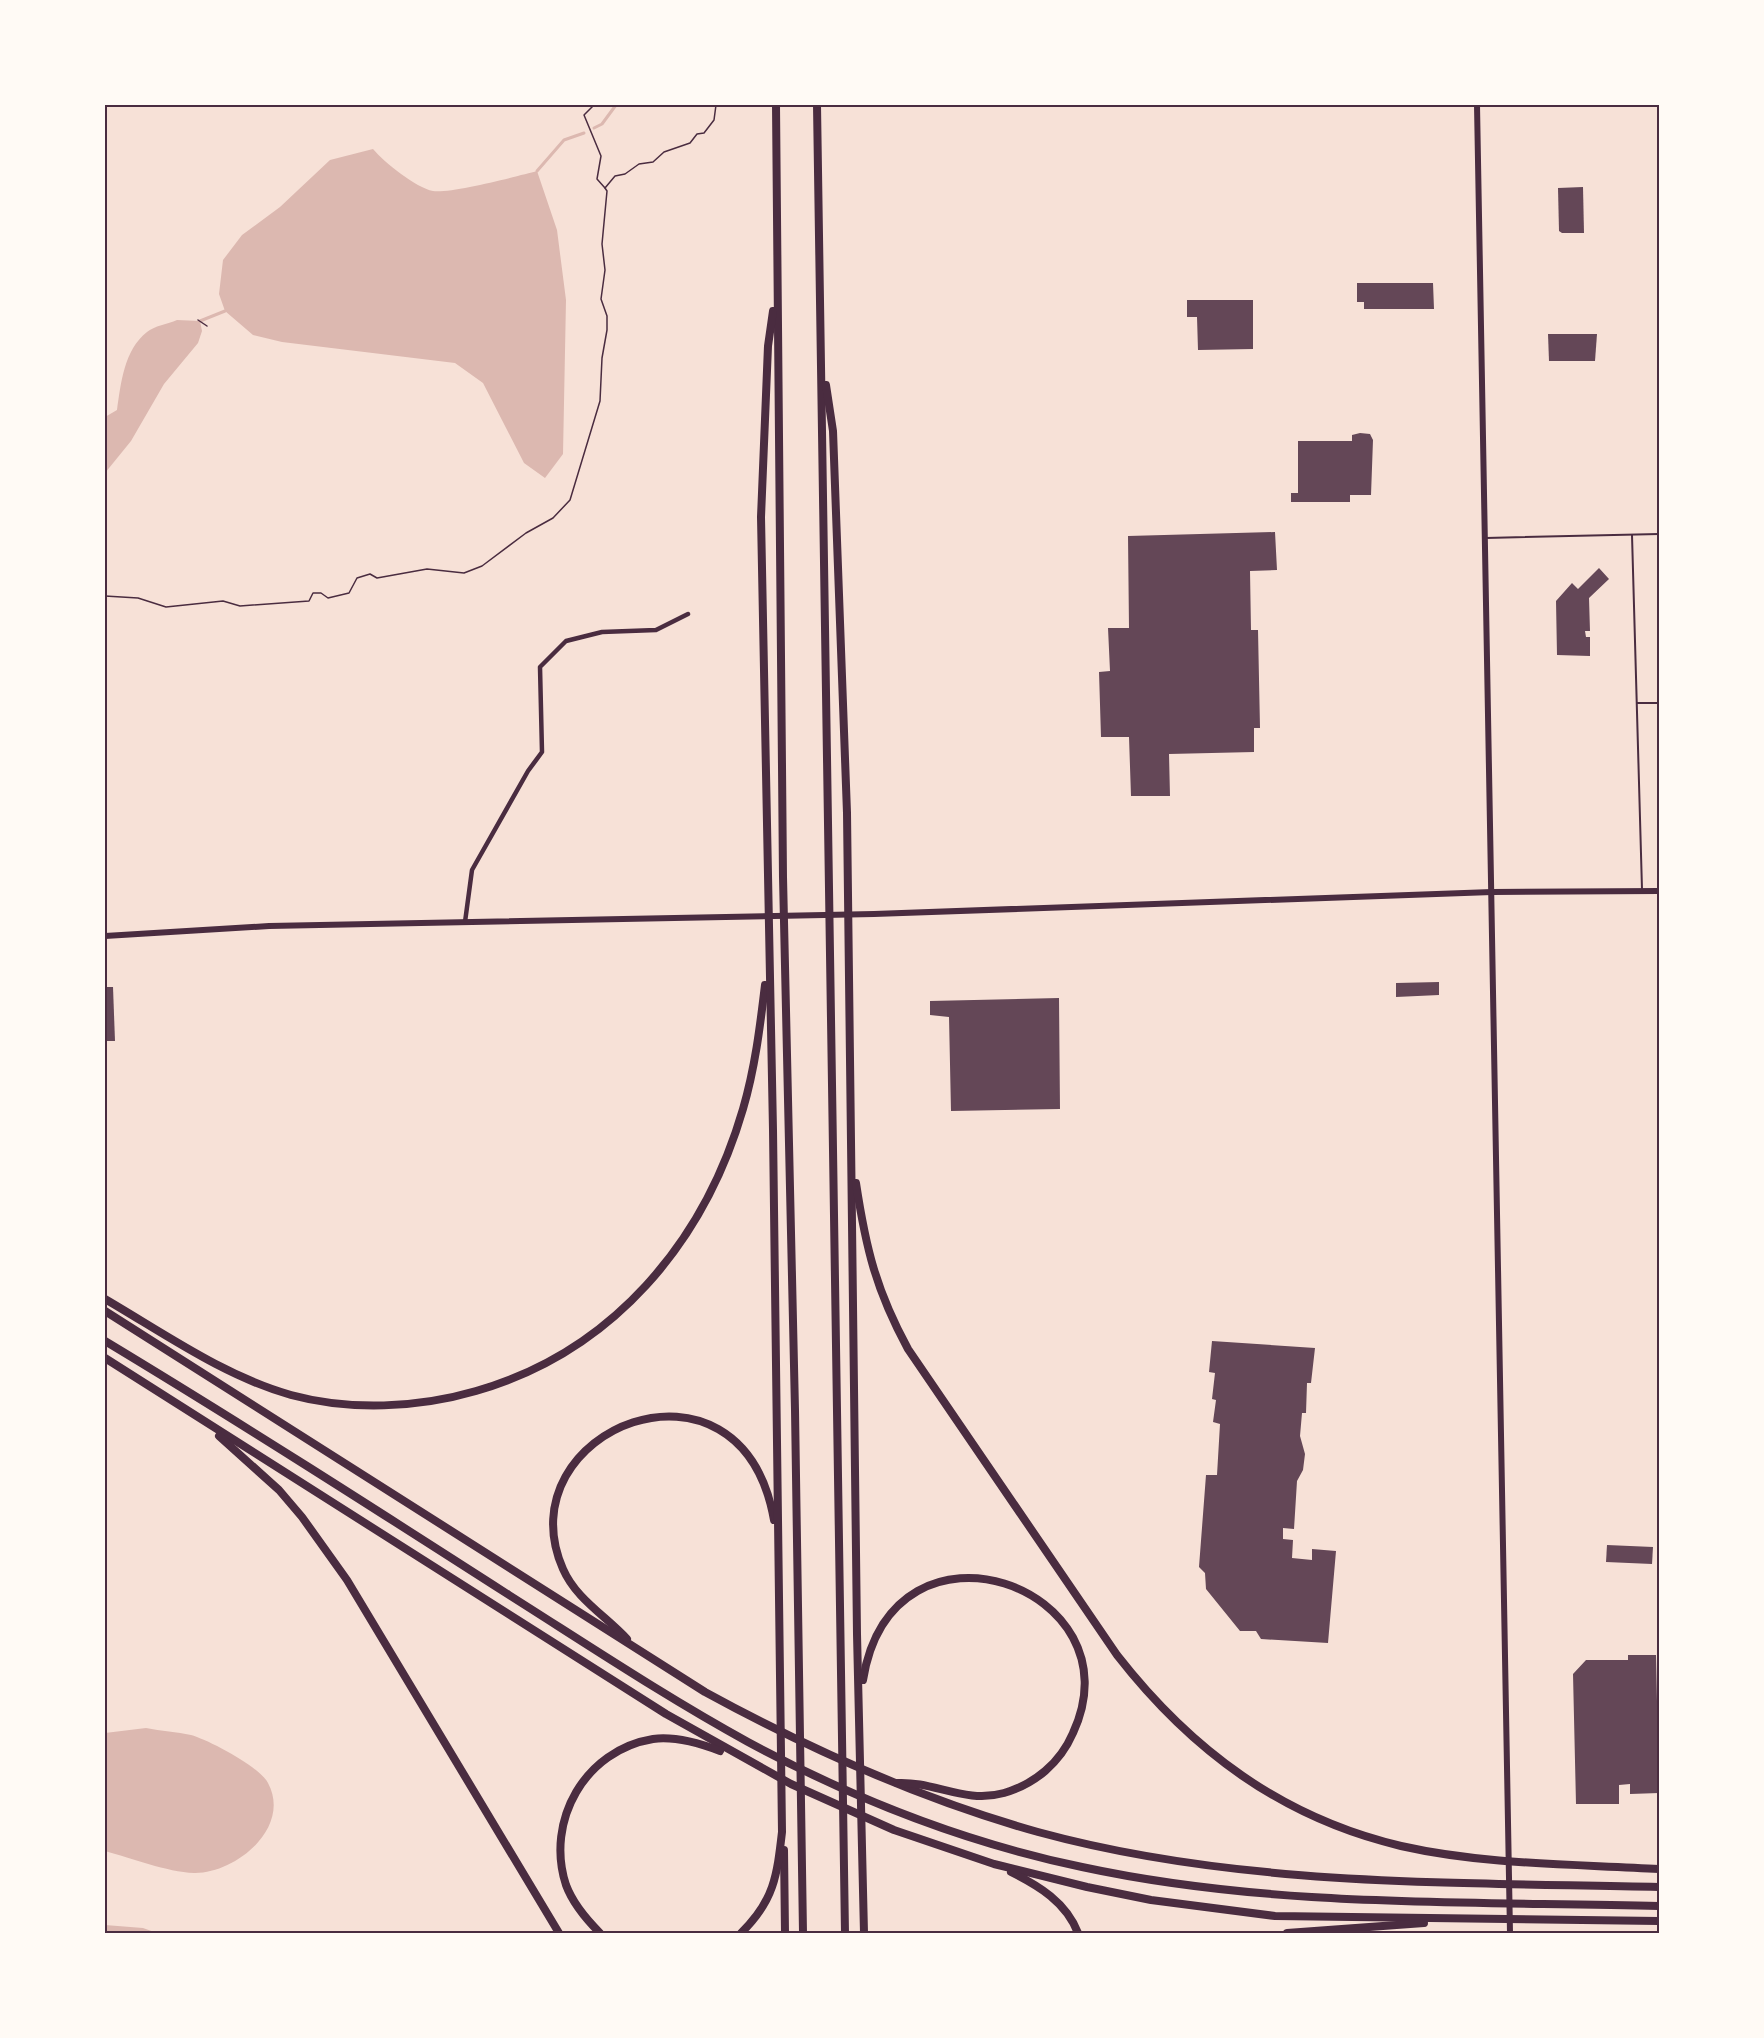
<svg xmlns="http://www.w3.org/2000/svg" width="1764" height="2038" font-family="Figtree,sans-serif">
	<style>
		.water { fill: #dcb8b0 }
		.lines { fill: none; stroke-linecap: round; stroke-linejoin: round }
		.stream { stroke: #dcb8b0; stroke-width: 3 }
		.building { fill: #644757 }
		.path { stroke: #4a2c40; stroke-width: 1.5 }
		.service { stroke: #4a2c40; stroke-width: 2 }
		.minor { stroke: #4a2c40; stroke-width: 4.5 }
		.secondary { stroke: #4a2c40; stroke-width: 6 }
		.motorway { stroke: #4a2c40; stroke-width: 8 }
		.neatline { fill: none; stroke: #4a2c40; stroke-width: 2 }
	</style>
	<rect width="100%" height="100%" fill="#f7e1d7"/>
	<!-- water -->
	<g class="water">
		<path d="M 373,149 C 384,162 416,188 433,191 C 449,194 518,176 537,171 L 557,230 L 566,300 L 563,454 L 545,478 L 524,463 L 483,383 L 455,363 L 282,342 L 253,335 L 225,311 L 219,294 L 223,260 L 242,235 L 280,207 L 330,160 Z"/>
		<path d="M 177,320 L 200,321 L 202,331 L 198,343 L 164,384 L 131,441 L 105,473 L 105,417 L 117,410 C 121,383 124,350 147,332 C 154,326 168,324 177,320 Z"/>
		<path d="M 146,1728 C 161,1731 177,1732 191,1735 C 209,1740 260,1767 268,1783 C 292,1828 235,1874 194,1873 C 167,1872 131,1858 105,1851 L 105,1733 Z"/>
		<path d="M 105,1925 L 143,1928 L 157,1933 L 105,1933 Z"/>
	</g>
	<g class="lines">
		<!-- stream -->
		<g class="stream">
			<path d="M 594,128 L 602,124 L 616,105"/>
			<path d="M 537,171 L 564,140 L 584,133"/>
			<path d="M 200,321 L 225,311"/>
		</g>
	</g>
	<!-- building -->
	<g class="building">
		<path d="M 1583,187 L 1584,233 L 1562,233 L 1559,231 L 1558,188 Z"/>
		<path d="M 1357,283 L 1433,283 L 1434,309 L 1364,309 L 1364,302 L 1357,302 Z"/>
		<path d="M 1187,300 L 1253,300 L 1253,349 L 1198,350 L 1197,317 L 1187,317 Z"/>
		<path d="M 1548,334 L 1597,334 L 1595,361 L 1549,361 Z"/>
		<path d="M 1360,433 L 1370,434 L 1373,440 L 1371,495 L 1350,495 L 1350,502 L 1291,502 L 1291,493 L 1298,493 L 1298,441 L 1352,441 L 1352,435 Z"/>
		<path d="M 1275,532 L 1277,570 L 1250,571 L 1251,630 L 1258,630 L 1260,728 L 1254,728 L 1254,752 L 1169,754 L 1170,796 L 1131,796 L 1129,737 L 1101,737 L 1099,672 L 1110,671 L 1108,628 L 1129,628 L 1128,536 Z"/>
		<path d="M 1599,568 L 1609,579 L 1589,598 L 1590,631 L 1585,631 L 1586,637 L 1590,637 L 1590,656 L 1557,655 L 1556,601 L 1572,583 L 1578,589 Z"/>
		<path d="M 1439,982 L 1439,995 L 1396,997 L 1396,983 Z"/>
		<path d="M 105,987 L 113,987 L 115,1041 L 105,1041 Z"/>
		<path d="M 1059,998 L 1060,1109 L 951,1111 L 949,1017 L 930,1015 L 930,1001 Z"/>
		<path d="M 1212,1341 L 1315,1348 L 1311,1383 L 1307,1383 L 1306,1413 L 1302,1413 L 1300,1436 L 1305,1454 L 1303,1470 L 1297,1481 L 1294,1529 L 1283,1528 L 1283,1539 L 1293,1540 L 1292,1558 L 1312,1560 L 1312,1549 L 1336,1551 L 1328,1643 L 1261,1639 L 1256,1631 L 1240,1631 L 1206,1589 L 1205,1573 L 1199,1567 L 1206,1475 L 1217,1475 L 1220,1424 L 1213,1422 L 1216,1400 L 1212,1399 L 1215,1373 L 1209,1372 Z"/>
		<path d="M 1607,1545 L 1653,1547 L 1652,1564 L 1606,1562 Z"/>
		<path d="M 1628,1655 L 1656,1655 L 1659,1793 L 1630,1794 L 1630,1784 L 1619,1785 L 1619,1804 L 1576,1804 L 1573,1674 L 1586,1660 L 1628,1660 Z"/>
	</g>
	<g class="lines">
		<!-- path -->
		<g class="path">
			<path d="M 594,105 L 584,115 L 601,156 L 597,179 L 605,188"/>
			<path d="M 198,320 L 207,326"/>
			<path d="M 105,596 L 138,598 L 166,607 L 223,601 L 240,606 L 309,601 L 313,593 L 321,593 L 328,598 L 349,593 L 357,578 L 370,574 L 377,578 L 427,569 L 464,573 L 482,566 L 526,533 L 553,518 L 570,500 L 600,401 L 602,358 L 607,330 L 607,316 L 601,299 L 605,270 L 602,244 L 607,191 L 605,188 L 615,176 L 625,174 L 639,164 L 653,162 L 664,152 L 690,143 L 697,134 L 704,133 L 714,120 L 716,105"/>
		</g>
		<!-- service -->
		<g class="service">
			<path d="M 1632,535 L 1642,889"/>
			<path d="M 1486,538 L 1659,534"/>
			<path d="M 1637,703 L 1659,703"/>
		</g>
		<!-- minor -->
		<path class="minor" d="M 465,922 L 472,870 L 528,771 L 542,752 L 540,667 L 566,641 L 602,632 L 656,630 L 688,614"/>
		<!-- secondary -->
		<g class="secondary">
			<path d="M 1477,105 L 1510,1933"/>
			<path d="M 105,936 L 269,926 L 874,914 L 1492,892 L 1659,891"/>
		</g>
		<!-- motorway -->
		<g class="motorway">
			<path d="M 776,105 L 783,877 L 795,1410 L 803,1933"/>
			<path d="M 817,105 L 845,1933"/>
			<path d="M 826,385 L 833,431 L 847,813 L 857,1634 L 864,1933"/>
			<path d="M 856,1183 C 866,1249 876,1290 908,1349 L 1117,1655 C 1191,1750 1282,1818 1401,1846 C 1485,1865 1574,1864 1659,1869"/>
			<path d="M 105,1299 C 165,1334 224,1376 291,1395 C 350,1411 418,1408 476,1391 C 612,1352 704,1243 743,1109 C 755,1068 760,1027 765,985"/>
			<path d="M 105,1311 L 705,1692 C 811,1750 920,1799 1038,1832 C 1239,1887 1452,1882 1659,1887"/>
			<path d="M 105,1341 C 241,1423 375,1509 509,1595 C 588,1645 666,1697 748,1742 C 852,1798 967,1843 1082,1867 C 1272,1908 1466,1901 1659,1906"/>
			<path d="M 105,1358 L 666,1714 L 791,1784 L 894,1830 L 994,1864 L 1087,1887 L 1151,1900 L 1275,1916 L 1659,1921"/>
			<path d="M 219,1436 L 279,1490 L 302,1517 L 347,1580 L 559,1933"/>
			<path d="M 627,1639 C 606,1616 576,1599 563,1569 C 502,1430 741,1333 774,1520"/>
			<path d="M 863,1680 C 892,1498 1141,1587 1073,1733 C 1060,1763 1035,1784 1004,1793 C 965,1804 934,1781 897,1783"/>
			<path d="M 784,1850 L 785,1933"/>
			<path d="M 1011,1872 C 1039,1886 1066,1902 1078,1933"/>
			<path d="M 600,1933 C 586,1919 573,1904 566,1885 C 545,1821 585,1750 653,1739 C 675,1736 699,1743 720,1751"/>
			<path d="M 741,1933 C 774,1901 777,1876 782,1832 L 773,1130 L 761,517 L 768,346 L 773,311"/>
			<path d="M 1287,1933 L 1424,1923"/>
		</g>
	</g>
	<!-- border -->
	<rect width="1764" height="2038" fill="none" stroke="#fffaf5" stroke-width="213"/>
	<rect x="106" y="106" width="1552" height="1826" class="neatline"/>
</svg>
